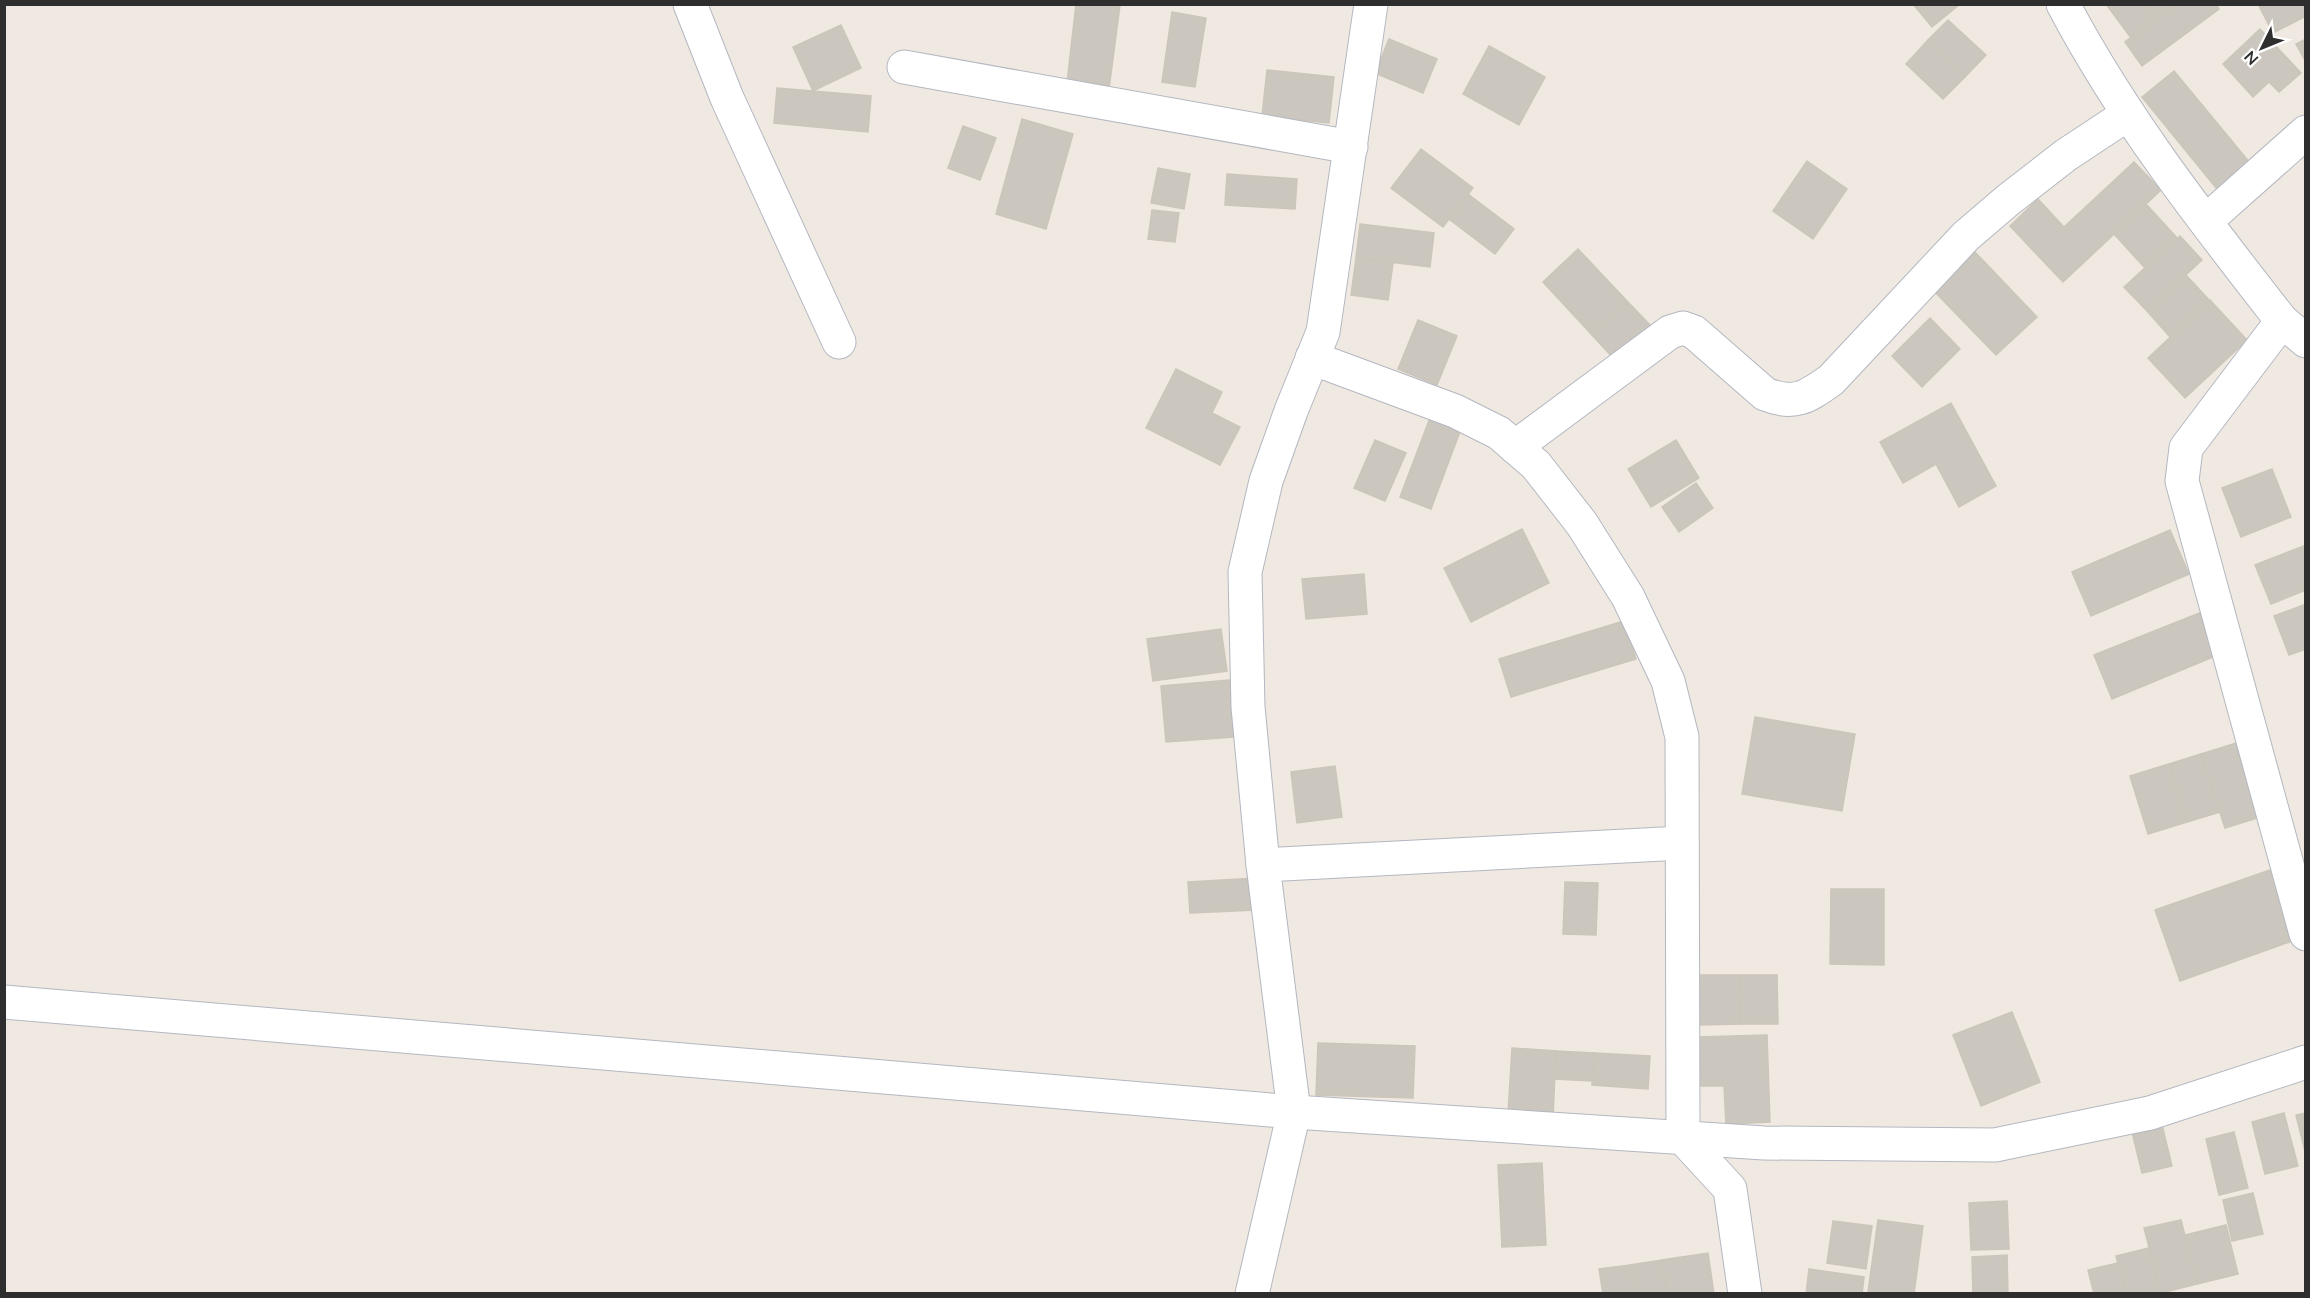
<svg xmlns="http://www.w3.org/2000/svg" width="2310" height="1298" font-family="Mulish,sans-serif">
	<style>
		.building { fill: #cbc7bf; stroke: #cbc5ba; stroke-width: 1.5 }
		.lines { fill: none; stroke-linecap: round; stroke-linejoin: round }
		.minor-casing { stroke: #b4b7c1; stroke-width: 35 }
		.minor { stroke: #fff; stroke-width: 33 }
	</style>
	<rect width="100%" height="100%" fill="#efe9e1"/>
	<!-- building -->
	<g class="building">
		<path d="M 1076,4 L 1120,5 L 1109,89 L 1067,83 Z"/>
		<path d="M 1913,4 L 1960,4 L 1932,27 Z"/>
		<path d="M 2106,4 L 2145,4 L 2156,19 L 2131,38 Z"/>
		<path d="M 2145,4 L 2176,4 L 2156,19 Z"/>
		<path d="M 2176,4 L 2216,4 L 2219,9 L 2142,66 L 2125,42 Z"/>
		<path d="M 2258,4 L 2305,4 L 2306,16 L 2273,33 Z"/>
		<path d="M 1172,12 L 1206,18 L 1195,87 L 1162,82 Z"/>
		<path d="M 1948,20 L 1986,55 L 1965,77 L 1928,40 Z"/>
		<path d="M 841,25 L 861,68 L 813,91 L 793,47 Z"/>
		<path d="M 2260,29 L 2301,73 L 2279,92 L 2269,82 L 2253,97 L 2223,64 Z"/>
		<path d="M 1389,39 L 1437,59 L 1423,93 L 1375,73 Z"/>
		<path d="M 2306,39 L 2306,62 L 2296,44 Z"/>
		<path d="M 1928,40 L 1965,77 L 1943,99 L 1906,64 Z"/>
		<path d="M 1489,46 L 1545,77 L 1519,125 L 1463,94 Z"/>
		<path d="M 1267,70 L 1334,77 L 1329,123 L 1262,116 Z"/>
		<path d="M 2174,71 L 2250,163 L 2217,189 L 2142,97 Z"/>
		<path d="M 777,88 L 871,96 L 868,132 L 774,123 Z"/>
		<path d="M 1022,119 L 1073,134 L 1046,229 L 996,214 Z"/>
		<path d="M 963,126 L 996,138 L 980,180 L 948,168 Z"/>
		<path d="M 1421,149 L 1473,188 L 1443,227 L 1391,188 Z"/>
		<path d="M 1807,161 L 1847,189 L 1813,239 L 1773,211 Z"/>
		<path d="M 2134,162 L 2161,190 L 2063,282 L 2010,226 L 2038,199 L 2064,227 Z"/>
		<path d="M 1158,168 L 1190,174 L 1184,209 L 1151,203 Z"/>
		<path d="M 1227,174 L 1297,179 L 1295,209 L 1225,205 Z"/>
		<path d="M 1468,194 L 1514,229 L 1495,254 L 1449,219 Z"/>
		<path d="M 2146,204 L 2177,238 L 2145,268 L 2114,234 Z"/>
		<path d="M 1152,210 L 1179,213 L 1175,242 L 1148,239 Z"/>
		<path d="M 1360,224 L 1434,233 L 1430,267 L 1356,258 Z"/>
		<path d="M 2180,236 L 2202,260 L 2147,311 L 2124,287 Z"/>
		<path d="M 1578,249 L 1627,301 L 1592,335 L 1543,282 Z"/>
		<path d="M 1974,251 L 2037,317 L 1996,355 L 1933,290 Z"/>
		<path d="M 1356,258 L 1393,263 L 1388,300 L 1351,295 Z"/>
		<path d="M 2186,275 L 2209,300 L 2170,337 L 2147,311 Z"/>
		<path d="M 2210,300 L 2247,340 L 2185,398 L 2148,358 Z"/>
		<path d="M 1627,301 L 1651,326 L 1615,360 L 1592,335 Z"/>
		<path d="M 1930,318 L 1960,349 L 1922,387 L 1892,356 Z"/>
		<path d="M 1418,320 L 1457,336 L 1437,385 L 1398,369 Z"/>
		<path d="M 1176,369 L 1222,392 L 1212,413 L 1240,427 L 1220,465 L 1146,428 Z"/>
		<path d="M 1951,403 L 1996,486 L 1959,507 L 1936,464 L 1903,483 L 1880,442 Z"/>
		<path d="M 1430,418 L 1461,429 L 1431,509 L 1400,497 Z"/>
		<path d="M 1375,440 L 1406,453 L 1385,501 L 1354,488 Z"/>
		<path d="M 1676,440 L 1699,478 L 1651,507 L 1628,469 Z"/>
		<path d="M 2272,469 L 2291,517 L 2241,537 L 2222,488 Z"/>
		<path d="M 1696,483 L 1713,508 L 1679,532 L 1662,507 Z"/>
		<path d="M 1522,529 L 1549,583 L 1471,622 L 1444,568 Z"/>
		<path d="M 2170,530 L 2189,574 L 2091,616 L 2072,572 Z"/>
		<path d="M 2306,545 L 2306,590 L 2271,604 L 2255,565 Z"/>
		<path d="M 1364,574 L 1367,614 L 1306,619 L 1302,579 Z"/>
		<path d="M 2306,604 L 2306,649 L 2289,655 L 2274,616 Z"/>
		<path d="M 2202,612 L 2220,654 L 2112,699 L 2094,655 Z"/>
		<path d="M 1624,621 L 1636,659 L 1511,697 L 1499,659 Z"/>
		<path d="M 1221,629 L 1227,671 L 1153,681 L 1147,639 Z"/>
		<path d="M 1229,680 L 1234,737 L 1166,742 L 1161,686 Z"/>
		<path d="M 1755,717 L 1855,734 L 1842,811 L 1742,794 Z"/>
		<path d="M 2246,740 L 2270,814 L 2225,828 L 2201,754 Z"/>
		<path d="M 2201,754 L 2220,812 L 2187,822 L 2169,764 Z"/>
		<path d="M 2169,764 L 2187,822 L 2148,834 L 2130,776 Z"/>
		<path d="M 1335,766 L 1342,817 L 1297,823 L 1291,772 Z"/>
		<path d="M 2273,869 L 2298,939 L 2180,981 L 2155,910 Z"/>
		<path d="M 1256,878 L 1257,910 L 1190,913 L 1188,882 Z"/>
		<path d="M 1565,882 L 1598,883 L 1596,935 L 1563,934 Z"/>
		<path d="M 1831,889 L 1884,889 L 1884,965 L 1830,964 Z"/>
		<path d="M 1699,975 L 1740,975 L 1741,1024 L 1699,1025 Z"/>
		<path d="M 1740,975 L 1777,975 L 1778,1024 L 1741,1024 Z"/>
		<path d="M 2012,1012 L 2040,1082 L 1981,1106 L 1953,1035 Z"/>
		<path d="M 1767,1035 L 1770,1122 L 1726,1124 L 1724,1086 L 1699,1086 L 1697,1037 Z"/>
		<path d="M 1318,1043 L 1415,1046 L 1413,1098 L 1316,1095 Z"/>
		<path d="M 1512,1048 L 1556,1051 L 1553,1117 L 1508,1114 Z"/>
		<path d="M 1556,1051 L 1594,1053 L 1592,1081 L 1555,1079 Z"/>
		<path d="M 1594,1053 L 1650,1056 L 1648,1089 L 1592,1085 Z"/>
		<path d="M 2284,1113 L 2298,1166 L 2265,1174 L 2252,1122 Z"/>
		<path d="M 2306,1113 L 2306,1156 L 2296,1115 Z"/>
		<path d="M 2162,1125 L 2172,1166 L 2142,1173 L 2132,1132 Z"/>
		<path d="M 2234,1132 L 2248,1188 L 2219,1195 L 2206,1139 Z"/>
		<path d="M 1542,1163 L 1546,1245 L 1502,1247 L 1498,1165 Z"/>
		<path d="M 2253,1193 L 2263,1234 L 2232,1241 L 2223,1200 Z"/>
		<path d="M 2007,1201 L 2009,1249 L 1971,1250 L 1969,1203 Z"/>
		<path d="M 1878,1220 L 1923,1226 L 1914,1294 L 1868,1292 Z"/>
		<path d="M 2181,1220 L 2197,1284 L 2161,1293 L 2144,1228 Z"/>
		<path d="M 1833,1221 L 1872,1226 L 1866,1269 L 1827,1263 Z"/>
		<path d="M 2226,1225 L 2238,1274 L 2197,1284 L 2185,1235 Z"/>
		<path d="M 2149,1248 L 2161,1293 L 2126,1294 L 2116,1256 Z"/>
		<path d="M 1708,1253 L 1714,1294 L 1666,1294 L 1662,1260 Z"/>
		<path d="M 2007,1255 L 2008,1294 L 1973,1294 L 1972,1257 Z"/>
		<path d="M 1662,1260 L 1666,1294 L 1634,1294 L 1630,1265 Z"/>
		<path d="M 2118,1263 L 2126,1294 L 2094,1294 L 2088,1270 Z"/>
		<path d="M 1630,1265 L 1634,1294 L 1603,1294 L 1599,1269 Z"/>
		<path d="M 1809,1269 L 1864,1277 L 1862,1294 L 1806,1294 Z"/>
	</g>
	<g class="lines">
		<!-- minor casing -->
		<g class="minor-casing">
			<g id="minor">
				<path d="M 690,4 L 727,98 L 839,342"/>
				<path d="M 2063,4 C 2123,118 2203,220 2282,321 L 2306,341"/>
				<path d="M 904,67 L 1351,147"/>
				<path d="M 2206,221 L 2306,132"/>
				<path d="M 2282,321 L 2186,448 L 2182,481 L 2306,934"/>
				<path d="M 1312,358 L 1455,411 L 1499,433 L 1536,465 L 1582,524 L 1628,597 L 1668,681 L 1682,737 L 1683,1138 L 1730,1189 L 1745,1294"/>
				<path d="M 1515,447 L 1670,332 L 1683,328 L 1694,332 L 1765,394 C 1795,406 1807,397 1831,380 L 1966,236 L 2008,200 L 2066,155 L 2128,114"/>
				<path d="M 1263,865 L 1682,843"/>
				<path d="M 4,1002 L 1294,1112 L 1764,1143 L 1995,1145 L 2150,1113 L 2306,1062"/>
				<path d="M 1252,1294 L 1294,1112 L 1263,865 L 1248,707 L 1245,572 L 1266,481 L 1291,411 L 1323,332 L 1371,4"/>
			</g>
		</g>
		<!-- minor -->
		<use href="#minor" class="minor"/>
	</g>
	<!-- border -->
	<rect width="2310" height="1298" fill="none" stroke="#2e2e2e" stroke-width="12"/>
	<!-- north arrow -->
	<g transform="translate(2262 48) rotate(227)" stroke="#ffffff" stroke-width="4.5" paint-order="stroke">
	<path d="M0-4.5L10 22L0 15L-10 22Z" fill="#2e2e2e"/>
	<text y="-9" font-size="16" font-weight="bold" text-anchor="middle" fill="#2e2e2e">N</text>
	</g>
</svg>
